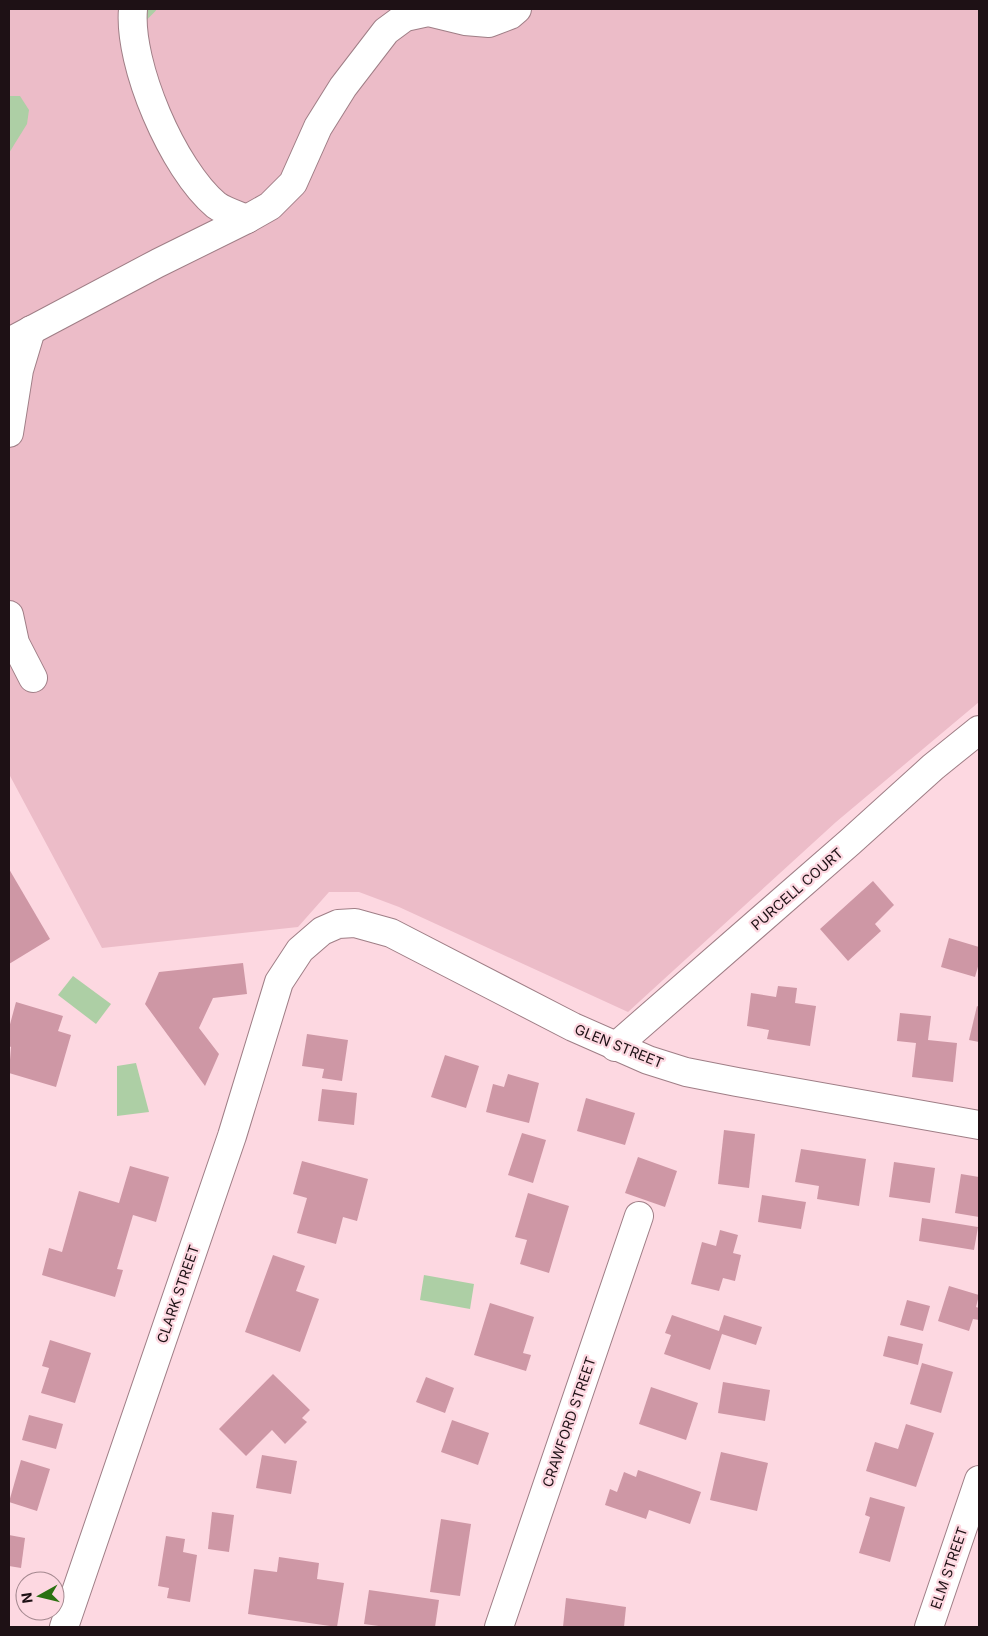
<svg xmlns="http://www.w3.org/2000/svg" width="988" height="1636" font-family="Inter,sans-serif">
	<style>
		.green { fill: #ecbcc8 }
		.water { fill: #adcfa5 }
		.lines { fill: none; stroke-linecap: round; stroke-linejoin: round }
		.stream { stroke: #adcfa5; stroke-width: 8 }
		.building { fill: #ce97a5 }
		.minor-casing { stroke: #9f7e86; stroke-width: 30 }
		.minor { stroke: #fff; stroke-width: 28 }
		.labels { text-anchor: middle; stroke-width: 4.5; stroke-linejoin: round; paint-order: stroke }
		.street-label { font-size: 14px; fill: #1e1115; stroke: #fdd8e1 }
	</style>
	<rect width="100%" height="100%" fill="#fdd8e1"/>
	<!-- green -->
	<path class="green" d="M 9,9 L 979,9 L 979,702 L 836,822 L 628,1012 L 399,907 L 359,892 L 329,892 L 298,927 L 102,948 L 9,774 Z"/>
	<!-- water -->
	<g class="water">
		<path d="M 9,96 L 20,96 L 29,110 L 27,124 L 9,153 Z"/>
		<path d="M 73,976 L 111,1004 L 96,1024 L 58,995 Z"/>
		<path d="M 136,1063 L 149,1112 L 117,1116 L 117,1066 Z"/>
		<path d="M 424,1275 L 474,1284 L 470,1309 L 420,1300 Z"/>
	</g>
	<g class="lines">
		<!-- stream -->
		<path class="stream" d="M 142,19 L 152,9"/>
	</g>
	<!-- building -->
	<g class="building">
		<path d="M 9,869 L 50,939 L 9,964 Z"/>
		<path d="M 873,881 L 894,905 L 875,924 L 881,931 L 848,961 L 820,929 Z"/>
		<path d="M 949,938 L 979,947 L 979,963 L 975,977 L 941,967 Z"/>
		<path d="M 243,963 L 247,994 L 213,998 L 199,1028 L 219,1054 L 205,1086 L 145,1004 L 159,972 Z"/>
		<path d="M 778,986 L 797,988 L 795,1003 L 816,1006 L 810,1046 L 767,1039 L 769,1030 L 747,1026 L 751,993 L 776,997 Z"/>
		<path d="M 16,1002 L 63,1016 L 58,1031 L 71,1035 L 56,1087 L 9,1073 L 11,1047 L 9,1046 L 9,1028 Z"/>
		<path d="M 977,1006 L 979,1007 L 979,1042 L 969,1040 Z"/>
		<path d="M 900,1013 L 931,1016 L 928,1040 L 957,1043 L 953,1082 L 912,1077 L 916,1043 L 897,1041 Z"/>
		<path d="M 307,1034 L 348,1040 L 342,1081 L 322,1078 L 324,1069 L 302,1066 Z"/>
		<path d="M 445,1055 L 479,1066 L 466,1108 L 431,1097 Z"/>
		<path d="M 508,1074 L 539,1083 L 529,1123 L 486,1112 L 493,1084 L 504,1087 Z"/>
		<path d="M 322,1089 L 357,1093 L 354,1125 L 318,1121 Z"/>
		<path d="M 586,1098 L 635,1113 L 625,1145 L 577,1131 Z"/>
		<path d="M 724,1130 L 755,1134 L 749,1188 L 718,1184 Z"/>
		<path d="M 522,1133 L 546,1140 L 533,1183 L 508,1175 Z"/>
		<path d="M 801,1149 L 866,1159 L 859,1206 L 817,1199 L 819,1186 L 795,1182 Z"/>
		<path d="M 638,1157 L 677,1171 L 665,1207 L 625,1193 Z"/>
		<path d="M 302,1161 L 368,1179 L 357,1221 L 343,1217 L 336,1244 L 297,1233 L 307,1198 L 293,1194 Z"/>
		<path d="M 894,1162 L 935,1168 L 930,1203 L 889,1197 Z"/>
		<path d="M 130,1166 L 169,1177 L 156,1222 L 133,1215 L 117,1269 L 123,1270 L 115,1297 L 42,1275 L 49,1248 L 62,1252 L 79,1191 L 119,1203 Z"/>
		<path d="M 961,1174 L 979,1177 L 979,1217 L 955,1213 Z"/>
		<path d="M 528,1193 L 569,1206 L 549,1273 L 520,1264 L 527,1240 L 515,1237 Z"/>
		<path d="M 762,1195 L 806,1202 L 801,1229 L 758,1222 Z"/>
		<path d="M 922,1218 L 978,1227 L 974,1250 L 919,1241 Z"/>
		<path d="M 720,1230 L 738,1235 L 733,1253 L 741,1255 L 735,1281 L 723,1278 L 719,1291 L 691,1284 L 702,1242 L 716,1246 Z"/>
		<path d="M 273,1255 L 305,1266 L 296,1291 L 319,1299 L 300,1352 L 245,1332 Z"/>
		<path d="M 949,1286 L 979,1295 L 976,1307 L 979,1308 L 979,1320 L 973,1319 L 969,1331 L 938,1321 Z"/>
		<path d="M 907,1300 L 930,1306 L 923,1331 L 900,1325 Z"/>
		<path d="M 490,1303 L 534,1317 L 523,1353 L 531,1355 L 526,1371 L 474,1355 Z"/>
		<path d="M 672,1315 L 719,1331 L 724,1315 L 762,1327 L 756,1345 L 722,1334 L 710,1370 L 664,1354 L 671,1335 L 665,1333 Z"/>
		<path d="M 888,1336 L 923,1344 L 918,1365 L 883,1356 Z"/>
		<path d="M 50,1340 L 91,1353 L 75,1403 L 41,1393 L 49,1368 L 42,1366 Z"/>
		<path d="M 922,1363 L 953,1372 L 941,1413 L 910,1404 Z"/>
		<path d="M 273,1374 L 310,1410 L 302,1418 L 307,1422 L 285,1444 L 272,1430 L 246,1456 L 219,1429 Z"/>
		<path d="M 426,1377 L 454,1388 L 445,1413 L 416,1402 Z"/>
		<path d="M 723,1382 L 770,1390 L 765,1421 L 718,1413 Z"/>
		<path d="M 651,1387 L 698,1403 L 686,1440 L 639,1424 Z"/>
		<path d="M 29,1415 L 63,1424 L 56,1449 L 22,1440 Z"/>
		<path d="M 452,1420 L 489,1433 L 478,1465 L 441,1452 Z"/>
		<path d="M 906,1424 L 934,1433 L 916,1487 L 866,1471 L 875,1442 L 898,1449 Z"/>
		<path d="M 721,1452 L 768,1463 L 757,1511 L 710,1500 Z"/>
		<path d="M 262,1455 L 297,1461 L 291,1494 L 256,1488 Z"/>
		<path d="M 21,1460 L 50,1469 L 37,1511 L 9,1502 Z"/>
		<path d="M 638,1470 L 701,1492 L 690,1524 L 649,1510 L 646,1519 L 605,1505 L 610,1489 L 617,1492 L 624,1472 L 636,1477 Z"/>
		<path d="M 870,1497 L 905,1507 L 890,1562 L 859,1553 L 870,1517 L 865,1515 Z"/>
		<path d="M 212,1512 L 234,1515 L 229,1552 L 208,1549 Z"/>
		<path d="M 441,1519 L 471,1524 L 460,1596 L 430,1592 Z"/>
		<path d="M 9,1535 L 25,1538 L 21,1568 L 9,1566 Z"/>
		<path d="M 166,1536 L 185,1539 L 183,1552 L 197,1555 L 190,1602 L 167,1598 L 169,1588 L 158,1586 Z"/>
		<path d="M 279,1557 L 319,1563 L 317,1579 L 344,1583 L 337,1627 L 248,1614 L 254,1569 L 277,1572 Z"/>
		<path d="M 369,1590 L 439,1600 L 435,1627 L 386,1627 L 364,1624 Z"/>
		<path d="M 566,1598 L 626,1607 L 624,1627 L 563,1627 Z"/>
	</g>
	<g class="lines">
		<!-- minor casing -->
		<g class="minor-casing">
			<g id="minor">
				<path d="M 247,219 L 270,206 L 293,183 L 318,127 L 343,87 L 386,31 L 405,17 L 428,12 L 465,21 L 489,23 L 510,15 L 517,9"/>
				<path d="M 9,342 L 158,263 L 247,219 C 237,215 224,211 216,205 C 173,169 128,64 133,9"/>
				<path d="M 9,433 L 19,370 L 31,330"/>
				<path d="M 9,615 L 15,643 L 33,678"/>
				<path d="M 615,1047 L 850,842 L 933,767 L 979,730"/>
				<path d="M 64,1627 L 232,1136 L 279,982 L 300,950 L 322,931 L 338,924 L 355,923 L 391,933 L 573,1027 L 648,1060 L 686,1072 L 737,1082 L 979,1125"/>
				<path d="M 499,1627 L 639,1216"/>
				<path d="M 929,1627 L 979,1480"/>
			</g>
		</g>
		<!-- minor -->
		<use href="#minor" class="minor"/>
	</g>
	<g class="labels">
		<!-- street labels -->
		<g class="street-label">
			<text transform="translate(797 889) rotate(-41)" y="5">PURCELL COURT</text>
			<text transform="translate(619 1046) rotate(22)" y="5">GLEN STREET</text>
			<text transform="translate(178 1294) rotate(-71)" y="5">CLARK STREET</text>
			<text transform="translate(569 1422) rotate(-71)" y="5">CRAWFORD STREET</text>
			<text transform="translate(949 1568) rotate(-71)" y="5">ELM STREET</text>
		</g>
	</g>
	<!-- border -->
	<rect width="988" height="1636" fill="none" stroke="#1e1115" stroke-width="20"/>
	<!-- north arrow -->
	<g transform="translate(40 1596) rotate(262)"><circle r="24" fill="#fdd8e1" stroke="#a4888f"/>
	<path d="M0-4L9 19L0 12L-9 19Z" fill="#2b7111"/>
	<text y="-8" font-size="14" font-weight="bold" text-anchor="middle" fill="#1e1115">N</text>
	</g>
</svg>
